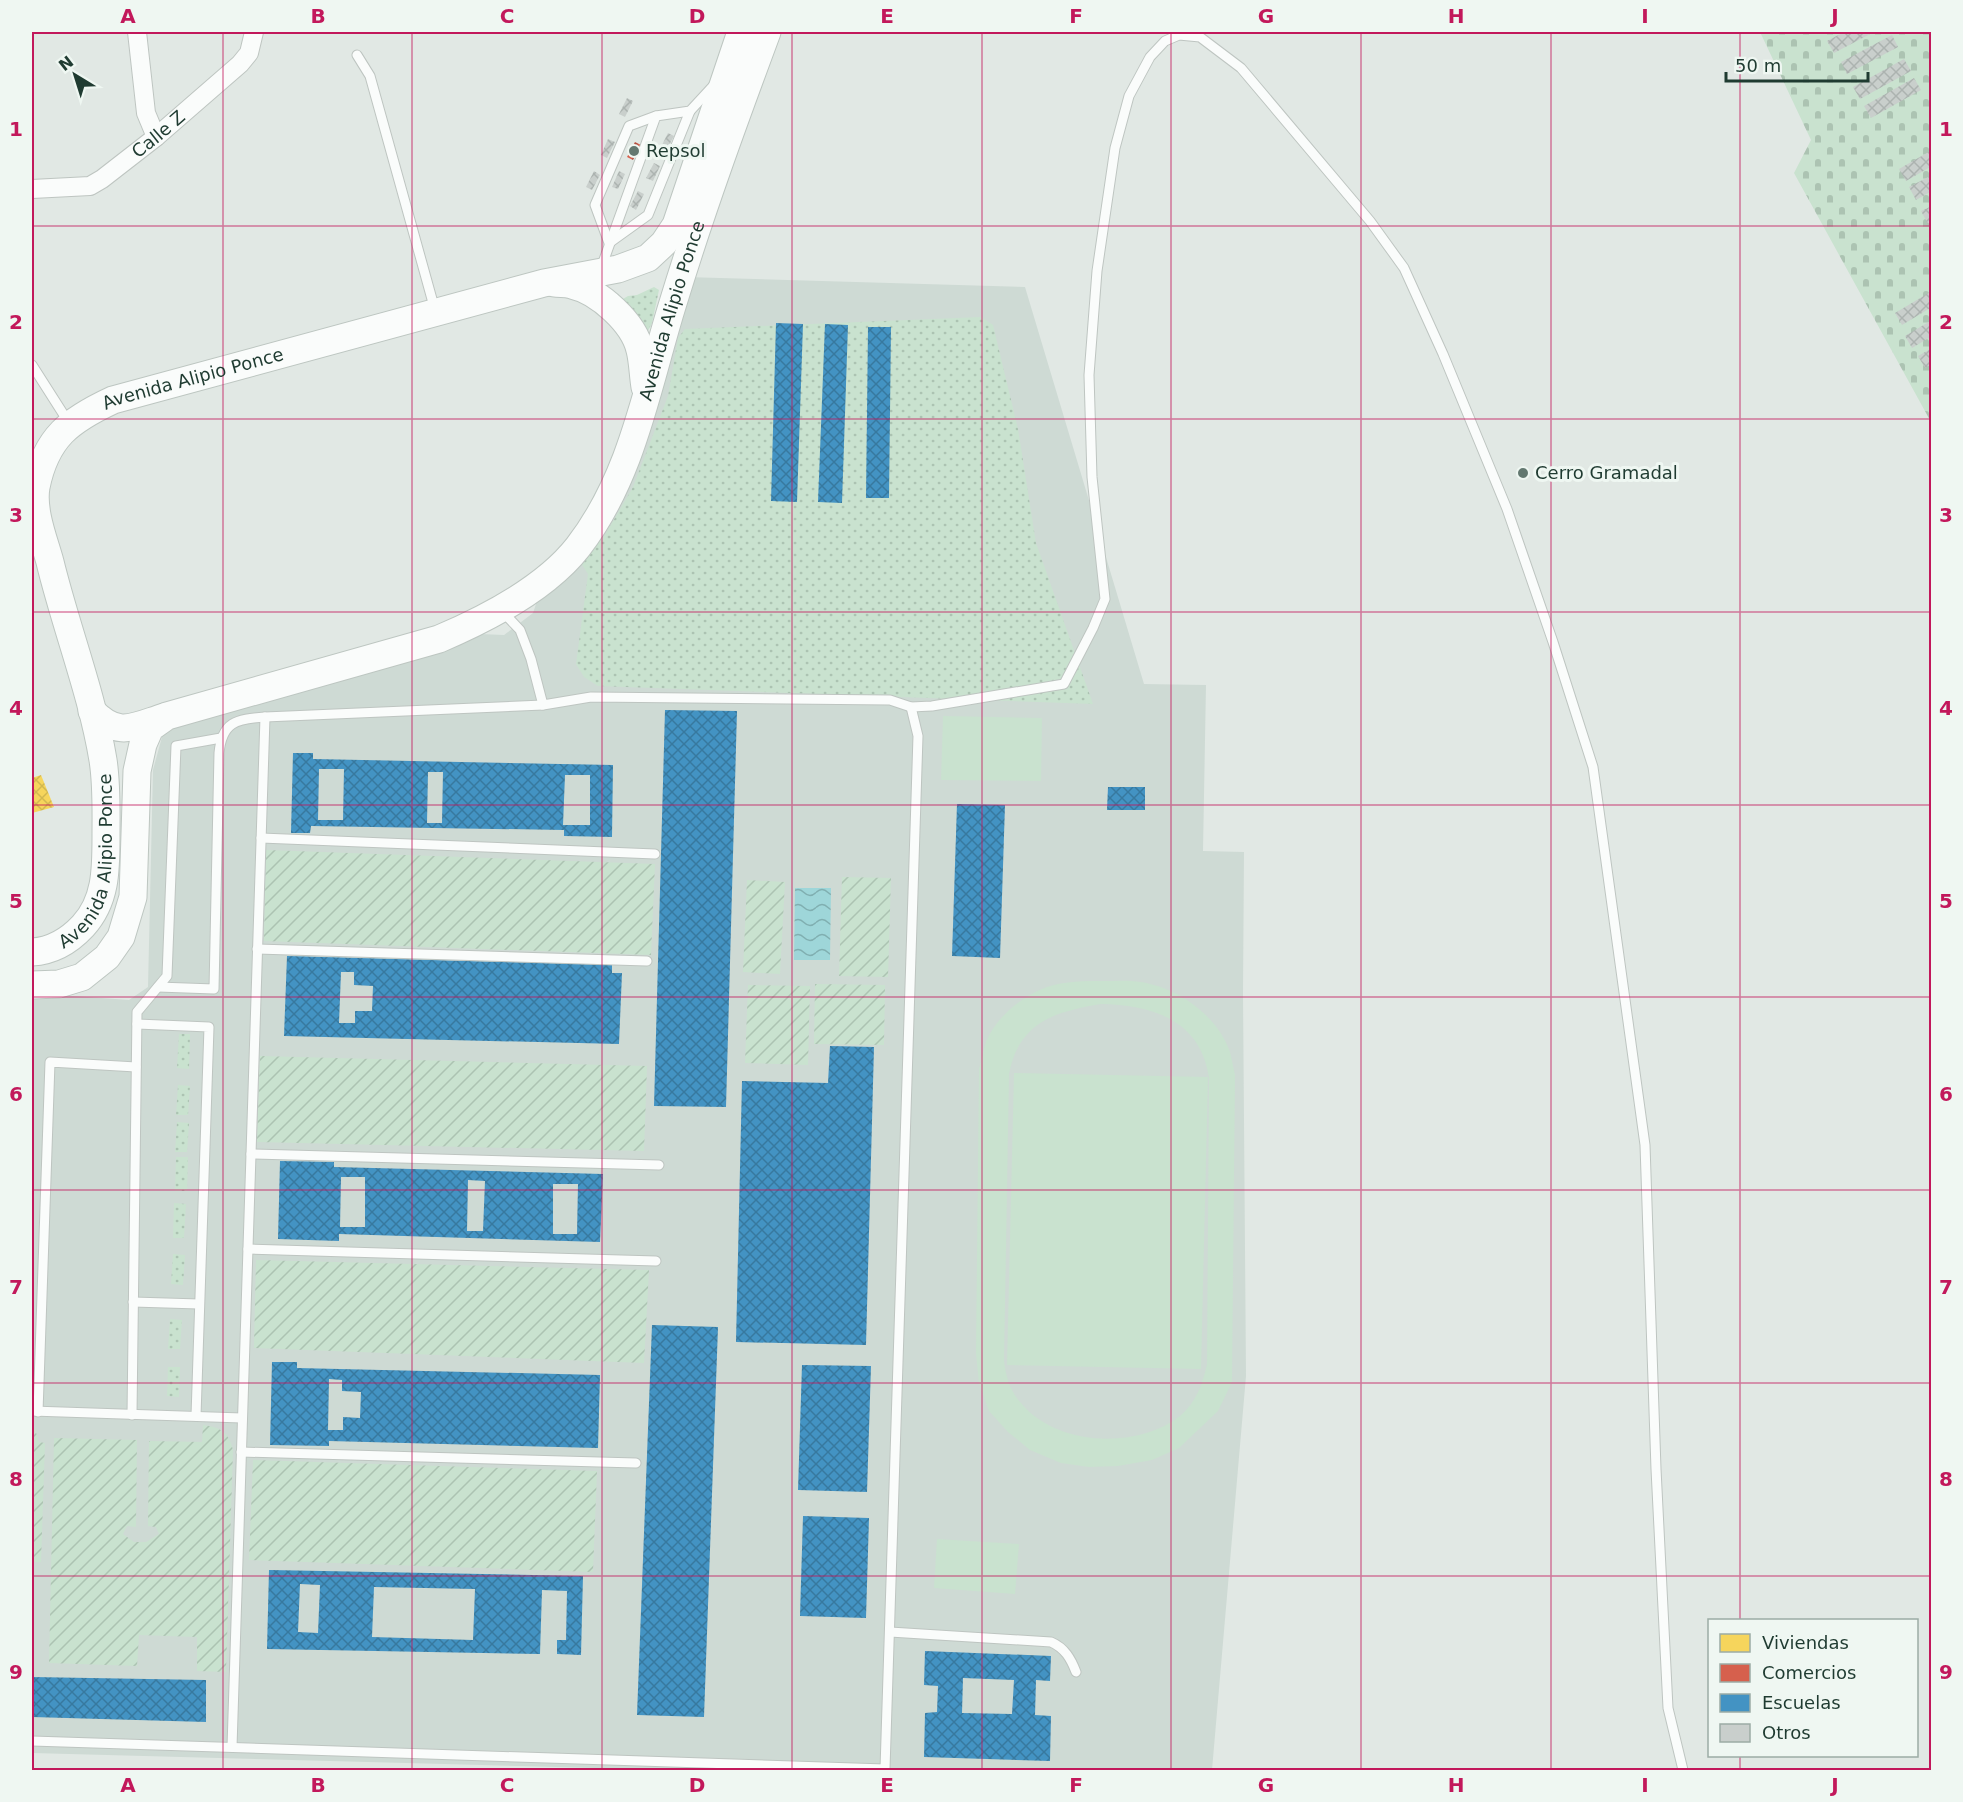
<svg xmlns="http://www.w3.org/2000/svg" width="1963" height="1802" font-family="'DejaVu Sans',sans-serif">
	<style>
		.built { fill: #cedad4 }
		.grass { fill: url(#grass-dots) }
		.cemetery { fill: url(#cemetery-stones) }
		.garden { fill: url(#garden-furrows) }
		.pitch { fill: #c9e2cf; fill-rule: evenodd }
		.water { fill: url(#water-waves) }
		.homes { fill: url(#homes-cross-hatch) }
		.shops { fill: url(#shops-cross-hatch) }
		.schools { fill: url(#schools-cross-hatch); fill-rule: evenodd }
		.building { fill: url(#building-cross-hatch) }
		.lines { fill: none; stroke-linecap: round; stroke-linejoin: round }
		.lane-casing { stroke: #bec5c1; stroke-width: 11 }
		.street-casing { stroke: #bec5c1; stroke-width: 20 }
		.secondary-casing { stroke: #bdc6c1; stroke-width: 29 }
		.lane { stroke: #fafcfb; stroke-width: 9 }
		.street { stroke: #fafcfb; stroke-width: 18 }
		.secondary { stroke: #fafcfb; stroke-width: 27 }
		.grid { fill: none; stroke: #c2185b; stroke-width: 1.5; stroke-opacity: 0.55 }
		.poi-dot { fill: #637870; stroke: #eff7f2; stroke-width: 2 }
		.labels { text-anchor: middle; stroke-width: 6; stroke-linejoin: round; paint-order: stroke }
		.street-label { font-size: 18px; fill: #1f3b31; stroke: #eff7f2 }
		.poi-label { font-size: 18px; fill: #1f3b31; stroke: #eff7f2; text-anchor: start }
		.neatline { fill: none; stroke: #c2185b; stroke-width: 2 }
		.grid-label { font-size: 20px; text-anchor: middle; font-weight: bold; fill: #c2185b }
	</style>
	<defs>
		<pattern id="grass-dots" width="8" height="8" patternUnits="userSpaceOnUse" patternTransform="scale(1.5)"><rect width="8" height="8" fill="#c9e2cf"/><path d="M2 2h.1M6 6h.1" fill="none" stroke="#acc3b2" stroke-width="1.8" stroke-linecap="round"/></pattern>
		<pattern id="cemetery-stones" width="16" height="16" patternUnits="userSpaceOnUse" patternTransform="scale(1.5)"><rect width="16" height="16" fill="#c9e2cf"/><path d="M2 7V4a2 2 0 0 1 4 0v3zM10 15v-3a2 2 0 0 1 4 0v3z" fill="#acc3b2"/></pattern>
		<pattern id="garden-furrows" width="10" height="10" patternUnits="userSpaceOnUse" patternTransform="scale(1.5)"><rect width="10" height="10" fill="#c9e2cf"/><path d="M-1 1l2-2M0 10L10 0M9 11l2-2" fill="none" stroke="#acc3b2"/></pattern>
		<pattern id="water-waves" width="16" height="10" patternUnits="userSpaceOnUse" patternTransform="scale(1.5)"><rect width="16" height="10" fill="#9ed6d9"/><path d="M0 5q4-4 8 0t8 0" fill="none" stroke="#80afb1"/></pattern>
		<pattern id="homes-cross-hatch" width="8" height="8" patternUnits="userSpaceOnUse" patternTransform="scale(1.5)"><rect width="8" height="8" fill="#f6d55c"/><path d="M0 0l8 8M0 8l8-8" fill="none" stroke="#d2b850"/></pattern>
		<pattern id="shops-cross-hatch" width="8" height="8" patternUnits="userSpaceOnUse" patternTransform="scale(1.5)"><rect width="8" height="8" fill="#d6604d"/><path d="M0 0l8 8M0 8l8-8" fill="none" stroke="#ad5041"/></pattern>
		<pattern id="schools-cross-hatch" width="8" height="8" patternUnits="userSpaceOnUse" patternTransform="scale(1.5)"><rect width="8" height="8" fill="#4393c3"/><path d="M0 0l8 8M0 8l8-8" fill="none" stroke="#37799f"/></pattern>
		<pattern id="building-cross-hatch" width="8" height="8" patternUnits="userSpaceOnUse" patternTransform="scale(1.5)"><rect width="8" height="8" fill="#c9cfcc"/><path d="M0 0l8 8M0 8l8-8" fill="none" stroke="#acb3b0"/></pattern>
	</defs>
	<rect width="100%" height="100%" fill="#e1e8e4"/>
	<!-- built -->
	<path class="built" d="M 685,277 L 1025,287 L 1144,684 L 1206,685 L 1203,851 L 1244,852 L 1243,993 L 1246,1376 L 1212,1770 L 672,1770 L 32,1753 L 32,993 L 129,1000 L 148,987 L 153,770 L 165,726 L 479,634 L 504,635 L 533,613 L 540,592 L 597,539 Z"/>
	<!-- grass -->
	<g class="grass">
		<path d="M 654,287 L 659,290 L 652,323 L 648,331 L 644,332 L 635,312 L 623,299 L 628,296 L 637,295 Z"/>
		<path d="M 981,317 L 993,325 L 1018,429 L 1036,543 L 1093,704 L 598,686 L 584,677 L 576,664 L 588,574 L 581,563 L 605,535 L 633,487 L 668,396 L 678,338 L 685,329 Z"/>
		<path d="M 179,1034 L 190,1034 L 189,1069 L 177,1068 Z"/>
		<path d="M 178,1085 L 190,1086 L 188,1115 L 176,1115 Z"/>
		<path d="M 177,1122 L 189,1123 L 187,1152 L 175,1152 Z"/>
		<path d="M 176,1157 L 188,1157 L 187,1191 L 175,1191 Z"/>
		<path d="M 174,1203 L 186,1204 L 184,1238 L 173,1238 Z"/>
		<path d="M 173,1254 L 185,1255 L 183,1285 L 171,1284 Z"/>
		<path d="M 170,1319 L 182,1320 L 180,1349 L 168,1349 Z"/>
		<path d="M 168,1367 L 180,1367 L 179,1397 L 167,1396 Z"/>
	</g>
	<!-- cemetery -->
	<path class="cemetery" d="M 1760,32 L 1931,32 L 1931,422 L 1794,173 L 1811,140 Z"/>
	<!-- garden -->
	<g class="garden">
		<path d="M 266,850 L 655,864 L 651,955 L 264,941 Z"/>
		<path d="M 842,877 L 891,878 L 888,977 L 839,976 Z"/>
		<path d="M 747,880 L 785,882 L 780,974 L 743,972 Z"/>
		<path d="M 815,984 L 885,985 L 884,1045 L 814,1044 Z"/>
		<path d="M 748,985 L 810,986 L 808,1065 L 745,1063 Z"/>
		<path d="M 260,1056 L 647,1066 L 644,1151 L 257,1142 Z"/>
		<path d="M 256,1260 L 649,1270 L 644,1363 L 254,1348 Z"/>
		<path d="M 32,1420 L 39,1442 L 45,1443 L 41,1562 L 32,1562 Z"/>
		<path d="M 203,1425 C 220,1427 229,1432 233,1450 L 226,1672 L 197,1671 L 197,1637 L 139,1635 L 137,1666 L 49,1663 L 54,1438 L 137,1440 L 136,1527 L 127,1526 L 123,1534 L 134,1542 L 146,1542 L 159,1534 L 156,1527 L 148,1526 L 149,1441 L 202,1442 Z"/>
		<path d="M 253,1460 L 597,1471 L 593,1572 L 249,1560 Z"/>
	</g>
	<!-- pitch -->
	<g class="pitch">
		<path d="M 943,716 L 1042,718 L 1041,781 L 941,780 Z"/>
		<path d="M 1103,981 C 1115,981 1129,980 1141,982 C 1178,988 1217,1015 1230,1052 C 1232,1059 1233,1067 1235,1075 L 1232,1382 L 1218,1411 L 1179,1448 L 1152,1460 L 1118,1466 L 1089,1467 L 1061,1463 L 1030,1450 L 1008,1432 L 989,1411 L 979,1383 L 976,1353 L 979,1069 C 982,1060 983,1050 986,1042 C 996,1017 1022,996 1047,987 C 1065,981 1085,981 1103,981 ZM 1101,1004 C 1152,1005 1201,1020 1209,1078 L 1207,1364 C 1203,1383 1196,1403 1180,1416 C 1137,1450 1056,1446 1021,1403 C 1010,1391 1006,1377 1004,1361 L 1009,1074 C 1019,1022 1054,1012 1101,1004 Z"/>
		<path d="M 1014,1073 L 1208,1077 L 1201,1369 L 1007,1365 Z"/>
		<path d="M 937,1539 L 1019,1544 L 1015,1594 L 934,1588 Z"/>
	</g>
	<!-- water -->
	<path class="water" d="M 795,888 L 831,888 L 830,960 L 794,960 Z"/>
	<!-- homes -->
	<path class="homes" d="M 41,775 L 54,807 L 32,813 L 32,778 Z"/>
	<!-- shops -->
	<path class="shops" d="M 635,142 L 641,145 L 633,160 L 627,157 Z"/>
	<!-- schools -->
	<g class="schools">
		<path d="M 776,323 L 803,324 L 797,502 L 771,501 Z"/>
		<path d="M 825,324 L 848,325 L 842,503 L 818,502 Z"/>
		<path d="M 868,327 L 891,327 L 889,498 L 866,498 Z"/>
		<path d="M 665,710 L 737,711 L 726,1107 L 654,1106 Z"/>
		<path d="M 293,753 L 313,753 L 313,759 L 613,765 L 612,837 L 564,836 L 564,830 L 311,826 L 310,833 L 291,833 ZM 319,769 L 344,769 L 343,820 L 318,820 ZM 428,772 L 443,772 L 442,823 L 427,823 ZM 565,775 L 590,775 L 590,825 L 563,825 Z"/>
		<path d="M 1108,787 L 1145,787 L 1145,810 L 1107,810 Z"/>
		<path d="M 957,804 L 1005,805 L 1000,958 L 952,956 Z"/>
		<path d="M 287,956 L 612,965 L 612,973 L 622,973 L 619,1044 L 284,1036 ZM 341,972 L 354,972 L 354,985 L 373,986 L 372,1011 L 355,1011 L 355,1023 L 339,1023 Z"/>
		<path d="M 830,1046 L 874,1047 L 866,1345 L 736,1342 L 742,1081 L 828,1083 Z"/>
		<path d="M 280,1161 L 334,1162 L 334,1167 L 603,1174 L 600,1242 L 339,1234 L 339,1241 L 278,1239 ZM 341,1177 L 365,1177 L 365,1227 L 340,1227 ZM 468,1180 L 485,1181 L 483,1231 L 467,1231 ZM 553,1184 L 578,1184 L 577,1234 L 553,1234 Z"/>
		<path d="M 652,1325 L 718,1327 L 704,1717 L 637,1715 Z"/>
		<path d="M 272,1362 L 297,1362 L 297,1368 L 600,1375 L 598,1448 L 329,1441 L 329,1446 L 270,1445 ZM 329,1379 L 342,1380 L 342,1391 L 361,1392 L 360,1418 L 343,1417 L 343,1430 L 328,1430 Z"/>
		<path d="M 802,1365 L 871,1366 L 867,1492 L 798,1490 Z"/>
		<path d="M 803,1516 L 869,1518 L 866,1618 L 800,1616 Z"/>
		<path d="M 269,1570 L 583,1576 L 581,1655 L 557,1654 L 557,1640 L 566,1640 L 567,1591 L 542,1590 L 540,1654 L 267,1649 ZM 300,1584 L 320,1585 L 318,1633 L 298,1632 ZM 374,1587 L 475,1589 L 473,1640 L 372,1637 Z"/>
		<path d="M 925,1651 L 1051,1656 L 1050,1681 L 1036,1680 L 1035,1715 L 1051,1716 L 1050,1761 L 924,1757 L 925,1713 L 937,1712 L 938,1686 L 924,1685 ZM 963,1678 L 1014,1680 L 1012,1714 L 962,1713 Z"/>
		<path d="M 32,1677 L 206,1680 L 206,1722 L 32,1717 Z"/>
	</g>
	<!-- building -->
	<g class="building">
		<path d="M 1844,32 L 1874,32 L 1834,53 L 1827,41 Z"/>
		<path d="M 1892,35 L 1898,47 L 1847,74 L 1841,62 Z"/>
		<path d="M 1904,59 L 1911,71 L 1860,99 L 1853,87 Z"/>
		<path d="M 1914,78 L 1921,90 L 1871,118 L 1864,106 Z"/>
		<path d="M 627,98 L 633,101 L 625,117 L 619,114 Z"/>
		<path d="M 668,133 L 674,136 L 666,151 L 660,149 Z"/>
		<path d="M 608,139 L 615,142 L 607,158 L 601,155 Z"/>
		<path d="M 1932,150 L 1932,166 L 1906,181 L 1899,169 Z"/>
		<path d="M 654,163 L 660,166 L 653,181 L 646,178 Z"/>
		<path d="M 594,171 L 600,175 L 592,190 L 586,187 Z"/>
		<path d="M 619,171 L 625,174 L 618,189 L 612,187 Z"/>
		<path d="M 1932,175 L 1932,191 L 1916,200 L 1909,187 Z"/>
		<path d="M 638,191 L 644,194 L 636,210 L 630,206 Z"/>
		<path d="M 1932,206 L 1932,222 L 1928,224 L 1921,211 Z"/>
		<path d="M 1932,291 L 1932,307 L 1902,325 L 1895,313 Z"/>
		<path d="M 1932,320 L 1932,336 L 1912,348 L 1905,336 Z"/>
		<path d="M 1932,348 L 1932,364 L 1925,368 L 1918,356 Z"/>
	</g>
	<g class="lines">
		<!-- lane casing -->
		<g class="lane-casing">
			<g id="lane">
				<path d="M 357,55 L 370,76 L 435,310"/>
				<path d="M 656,116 L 629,126 L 595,205 L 609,243 L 648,215 L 690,111"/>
				<path d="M 601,268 L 656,116 L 690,111 L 714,85"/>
				<path d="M 32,365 L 69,423"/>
				<path d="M 502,611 L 520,630 L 531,659 L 543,705 L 591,697 L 890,700 L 911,707 L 932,706 L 1064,684 L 1093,628 L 1105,599 L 1092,477 L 1089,375 L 1097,271 L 1115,148 L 1129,96 L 1150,57 L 1165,41 L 1179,35 L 1200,37 L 1241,68 L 1370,221 L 1404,268 L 1443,354 L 1507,509 L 1553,642 L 1593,767 L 1645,1145 L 1656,1469 L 1668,1708 L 1683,1770"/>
				<path d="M 261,838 L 655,854"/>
				<path d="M 257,949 L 647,961"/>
				<path d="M 158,987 L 214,989 L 219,753 C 222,722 236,719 265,717 L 543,705"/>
				<path d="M 137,1024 L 209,1027 L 196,1416"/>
				<path d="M 251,1154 L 659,1165"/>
				<path d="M 248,1249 L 656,1261"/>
				<path d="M 133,1302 L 199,1304"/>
				<path d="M 32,1411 L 242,1418"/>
				<path d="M 38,1412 L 50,1062 L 136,1067"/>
				<path d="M 132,1415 L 137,1012 L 167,976 L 176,746 L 221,738"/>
				<path d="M 241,1452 L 636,1463"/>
				<path d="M 890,1632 L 1051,1642 C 1065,1648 1071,1659 1076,1672"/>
				<path d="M 32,1741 L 885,1769 L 918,736 L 911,707"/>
				<path d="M 232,1747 L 265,717"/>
			</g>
		</g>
		<!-- street casing -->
		<g class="street-casing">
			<g id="street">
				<path d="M 137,32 L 146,113 L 156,137"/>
				<path id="s1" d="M 32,189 L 90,186 L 102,179 L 156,137 L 240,64 L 249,53 L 254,32"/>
			</g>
		</g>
		<!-- secondary casing -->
		<g class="secondary-casing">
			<g id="secondary">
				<path d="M 554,283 C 560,284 566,283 572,285 C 599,291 634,323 640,350 C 643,362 643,375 645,387"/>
				<path d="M 92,711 C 118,738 133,727 164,717"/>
				<path id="s2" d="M 32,952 C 51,951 69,941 83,926 C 106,901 106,870 106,837 C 106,812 107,785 103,760 C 92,693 66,628 50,562 C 44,540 32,511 36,487 C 46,437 70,420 113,400 L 544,283 L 618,269 L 648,258 L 664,243 L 676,225 L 741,32"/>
				<path id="s3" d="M 32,985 L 59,984 L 82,977 L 107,957 L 121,937 L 133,897 L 137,771 L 143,744 L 150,728 L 167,716 L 439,639 C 486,619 546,588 578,547 C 633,476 647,386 673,303 C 701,211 734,121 767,32"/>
			</g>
		</g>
		<!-- lane -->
		<use href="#lane" class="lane"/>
		<!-- street -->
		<use href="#street" class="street"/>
		<!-- secondary -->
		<use href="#secondary" class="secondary"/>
	</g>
	<!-- grid -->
	<path class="grid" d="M 223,32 L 223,1770M 412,32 L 412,1770M 602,32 L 602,1770M 792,32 L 792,1770M 982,32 L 982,1770M 1171,32 L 1171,1770M 1361,32 L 1361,1770M 1551,32 L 1551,1770M 1740,32 L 1740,1620M 32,226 L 1932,226M 32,419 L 1932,419M 32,612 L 1932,612M 32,805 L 1932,805M 32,997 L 1932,997M 32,1190 L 1932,1190M 32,1383 L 1932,1383M 32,1576 L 1932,1576M 1740,1756 L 1740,1770"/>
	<!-- markers -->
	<g class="poi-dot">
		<circle cx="634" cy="151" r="6"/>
		<circle cx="1523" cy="473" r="6"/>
	</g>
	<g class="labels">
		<!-- street labels -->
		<g class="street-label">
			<text dy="6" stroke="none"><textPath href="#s1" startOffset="144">Calle Z</textPath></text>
			<text dy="6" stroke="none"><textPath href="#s3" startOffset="1048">Avenida Alipio Ponce</textPath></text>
			<text dy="6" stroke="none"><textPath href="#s2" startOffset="717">Avenida Alipio Ponce</textPath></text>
			<text dy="6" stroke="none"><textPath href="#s2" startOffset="123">Avenida Alipio Ponce</textPath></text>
		</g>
		<!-- poi labels -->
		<g class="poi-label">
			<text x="646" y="157">Repsol</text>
			<text x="1535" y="479">Cerro Gramadal</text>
		</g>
	</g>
	<!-- border -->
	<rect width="1963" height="1802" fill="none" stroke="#eff7f2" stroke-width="66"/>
	<!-- legend -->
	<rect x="1708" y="1619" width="210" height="138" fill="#eff7f2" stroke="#9caca5" stroke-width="1.5"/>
	<rect x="1720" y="1634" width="30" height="18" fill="#f6d55c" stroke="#9caca5" stroke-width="1.5"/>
	<text x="1762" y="1649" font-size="18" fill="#1f3b31">Viviendas</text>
	<rect x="1720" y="1664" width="30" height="18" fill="#d6604d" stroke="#9caca5" stroke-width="1.5"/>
	<text x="1762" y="1679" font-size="18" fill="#1f3b31">Comercios</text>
	<rect x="1720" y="1694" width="30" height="18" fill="#4393c3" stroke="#9caca5" stroke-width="1.5"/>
	<text x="1762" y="1709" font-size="18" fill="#1f3b31">Escuelas</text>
	<rect x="1720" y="1724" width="30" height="18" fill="#c9cfcc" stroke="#9caca5" stroke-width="1.5"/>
	<text x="1762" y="1739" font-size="18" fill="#1f3b31">Otros</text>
	<!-- north arrow -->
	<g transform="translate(75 75) rotate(322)" stroke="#eff7f2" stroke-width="4.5" paint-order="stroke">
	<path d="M0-4.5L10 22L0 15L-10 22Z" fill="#1f3b31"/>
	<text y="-9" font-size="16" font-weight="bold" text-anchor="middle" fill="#1f3b31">N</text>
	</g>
	<!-- scale -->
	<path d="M1726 72v9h142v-9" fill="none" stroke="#1f3b31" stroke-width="3"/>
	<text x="1735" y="72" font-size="18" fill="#1f3b31" stroke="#eff7f2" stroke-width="4.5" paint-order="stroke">50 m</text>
	<rect x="33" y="33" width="1897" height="1736" class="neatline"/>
	<g class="grid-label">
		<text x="128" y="23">A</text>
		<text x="318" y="23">B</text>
		<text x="507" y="23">C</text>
		<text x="697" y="23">D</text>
		<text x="887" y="23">E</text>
		<text x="1076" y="23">F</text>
		<text x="1266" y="23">G</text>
		<text x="1456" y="23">H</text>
		<text x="1645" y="23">I</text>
		<text x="1835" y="23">J</text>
		<text x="16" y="136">1</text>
		<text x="1946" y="136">1</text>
		<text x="16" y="329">2</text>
		<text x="1946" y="329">2</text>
		<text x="16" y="522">3</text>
		<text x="1946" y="522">3</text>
		<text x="16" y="715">4</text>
		<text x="1946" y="715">4</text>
		<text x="16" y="908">5</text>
		<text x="1946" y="908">5</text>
		<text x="16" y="1101">6</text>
		<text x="1946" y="1101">6</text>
		<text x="16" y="1294">7</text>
		<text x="1946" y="1294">7</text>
		<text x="16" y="1486">8</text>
		<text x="1946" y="1486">8</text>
		<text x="16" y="1679">9</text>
		<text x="1946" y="1679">9</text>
		<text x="128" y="1792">A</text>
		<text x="318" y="1792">B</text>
		<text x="507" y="1792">C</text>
		<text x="697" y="1792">D</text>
		<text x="887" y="1792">E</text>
		<text x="1076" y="1792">F</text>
		<text x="1266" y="1792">G</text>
		<text x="1456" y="1792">H</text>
		<text x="1645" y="1792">I</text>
		<text x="1835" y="1792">J</text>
	</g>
</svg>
